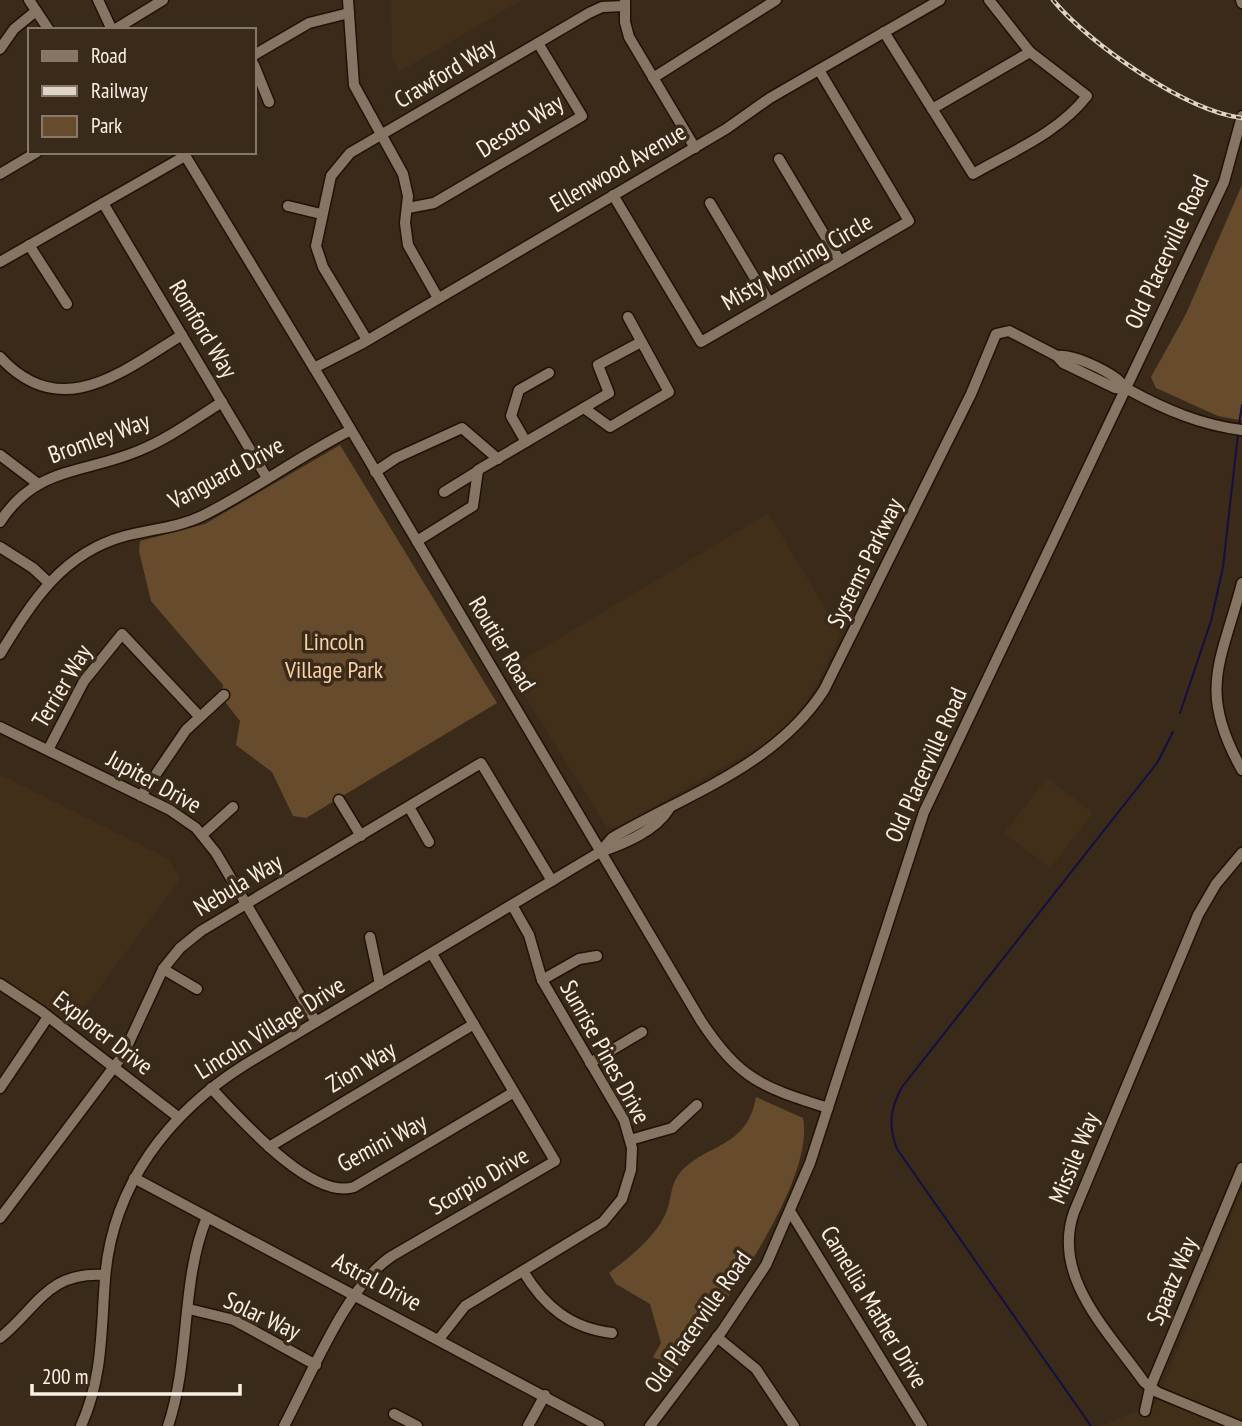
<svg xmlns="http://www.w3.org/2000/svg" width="1242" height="1426" font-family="'PT Sans Narrow',sans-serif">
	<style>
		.built { fill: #422f19 }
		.green { fill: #664c2d }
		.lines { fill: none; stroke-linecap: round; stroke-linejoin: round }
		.stream { stroke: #140f42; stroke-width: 2 }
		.minor-casing { stroke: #201304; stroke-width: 13 }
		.minor { stroke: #867562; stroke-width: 10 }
		.rail-casing { stroke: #dfd4c8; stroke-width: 4.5 }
		.rail { stroke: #392a1a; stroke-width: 2; stroke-dasharray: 5; stroke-linecap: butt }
		.labels { text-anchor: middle; stroke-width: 7; stroke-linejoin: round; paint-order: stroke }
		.street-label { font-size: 24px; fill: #faf0e5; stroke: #392a1a }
		.park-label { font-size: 24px; fill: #f9d1a5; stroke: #392a1a }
	</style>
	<rect width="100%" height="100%" fill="#392a1a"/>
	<!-- built -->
	<g class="built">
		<path d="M 391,0 L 522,0 L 399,72 L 392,59 Z"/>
		<path d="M 768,513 L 841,634 L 819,680 L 807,701 L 786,726 L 764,744 L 618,827 L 607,828 L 508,669 Z"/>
		<path d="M 0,775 L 168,859 L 180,879 L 71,1026 L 40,1002 L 0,978 Z"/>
		<path d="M 1047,778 L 1093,813 L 1050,868 L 1004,833 Z"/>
		<path d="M 1242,1189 L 1242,1426 L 1101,1426 L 1156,1403 Z"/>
	</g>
	<!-- green -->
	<g class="green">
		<path d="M 1242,185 L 1242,420 L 1239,420 L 1218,416 L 1156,388 L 1151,377 L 1186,314 Z"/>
		<path d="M 340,445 L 497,703 L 306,818 L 293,816 L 272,772 L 236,745 L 240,721 L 222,698 L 223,685 L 151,601 L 139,551 L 140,541 L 205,524 Z"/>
		<path d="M 756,1097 L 803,1118 C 816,1182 715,1319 675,1369 L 653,1357 L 661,1343 L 650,1304 L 616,1284 L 609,1273 C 629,1258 659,1234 667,1210 C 672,1197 670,1186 679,1174 C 704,1143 747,1150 756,1097 Z"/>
	</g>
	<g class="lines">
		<!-- stream -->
		<g class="stream">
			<path d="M 1239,424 L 1242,405"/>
			<path d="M 1180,713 L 1211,621 L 1223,567 L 1238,434"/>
			<path d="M 1091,1426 L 897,1149 C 888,1126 890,1109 902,1087 L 1157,763 L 1173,732"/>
		</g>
		<!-- minor casing -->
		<g class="minor-casing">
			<g id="minor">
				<path d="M 29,0 L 49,30"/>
				<path d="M 98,0 L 112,30"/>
				<path d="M 348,0 L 354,85 L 403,174 L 408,196 L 405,223 L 408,245 L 438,298"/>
				<path d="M 1241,0 L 1242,3"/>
				<path d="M 625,1 L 625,22 L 629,37 L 695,148"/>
				<path d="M 114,30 L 163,0"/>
				<path d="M 884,32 L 973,174 C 1013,151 1058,133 1087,96 L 1030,52 L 989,0"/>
				<path d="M 0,49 L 14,29 L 36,11"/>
				<path d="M 254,55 L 309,23 L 349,13"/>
				<path d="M 254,65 L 269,102"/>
				<path d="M 653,78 L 776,0"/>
				<path d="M 932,109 L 1030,52"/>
				<path d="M 183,152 L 331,396 L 701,1021 C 741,1081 763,1087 828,1108"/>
				<path d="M 779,159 L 840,261"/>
				<path d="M 0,174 L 37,152"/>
				<path d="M 613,195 L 701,342 L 909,221 L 819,70"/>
				<path d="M 103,203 L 267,478"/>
				<path d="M 710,203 L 769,302"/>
				<path d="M 288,206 L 321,214"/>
				<path d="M 408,208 L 434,203 L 582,116 L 538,43"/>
				<path d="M 29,245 L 67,304"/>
				<path d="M 0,262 L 185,156"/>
				<path d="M 367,340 L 323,267 L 316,246 L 331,176 L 350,153 L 589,13 L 602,7 L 624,6"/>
				<path d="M 1057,356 C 1073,354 1104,369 1117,379 C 1122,383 1124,388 1129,390 C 1166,410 1201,425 1242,430"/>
				<path d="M 0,357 C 61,424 123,371 182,335"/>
				<path d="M 314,368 L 363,343 L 726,129 L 770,98 L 940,0"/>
				<path d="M 584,408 L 610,427 L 669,392 L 628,317"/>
				<path d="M 526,442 L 511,416 L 519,390 L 549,373"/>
				<path d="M 0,455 L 37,483"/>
				<path d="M 375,472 L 396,458 L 462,428 L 498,459"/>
				<path d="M 444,492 L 478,471"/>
				<path d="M 0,522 C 36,466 83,474 138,451 C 168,439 195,419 222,402"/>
				<path d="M 417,541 L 473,506 L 478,470 L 609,393 L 598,365 L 641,342"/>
				<path d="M 0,547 L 33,568 L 48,582"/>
				<path d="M 1242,583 C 1221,663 1197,690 1242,770"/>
				<path d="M 0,654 C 32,602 62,553 125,536 C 151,529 177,528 202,516 C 253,491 299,456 351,430"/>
				<path d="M 0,727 L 170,810 L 196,828 L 216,853 L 316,1022"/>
				<path d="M 48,750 L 84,681 L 122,634 L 199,716"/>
				<path d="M 141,796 L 186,730 L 224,695"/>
				<path d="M 339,800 L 361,836"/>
				<path d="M 409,807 L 429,842"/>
				<path d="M 203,834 L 233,807"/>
				<path d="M 600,852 L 612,838 C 687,794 775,766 824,690 L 971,394 L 996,334 L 1009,331 L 1057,356 L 1063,363 L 1115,388 L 1125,389"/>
				<path d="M 370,937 L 380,984"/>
				<path d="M 163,969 L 197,989"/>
				<path d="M 542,980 L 579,959 L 597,956"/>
				<path d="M 0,984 L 41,1011 L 178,1117"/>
				<path d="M 590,1063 L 642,1032"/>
				<path d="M 0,1088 L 48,1017"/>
				<path d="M 211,1088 C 238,1116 311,1201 354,1187 L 514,1092"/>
				<path d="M 630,1140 L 672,1128 L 697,1105"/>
				<path d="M 269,1147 L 474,1024"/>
				<path d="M 134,1178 L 599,1426"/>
				<path d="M 790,1211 L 922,1426"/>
				<path d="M 0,1218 L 123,1055 L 163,969 L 180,948 L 201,931 L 481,763 L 552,881"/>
				<path d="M 523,1271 C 544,1306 570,1328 612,1333"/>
				<path d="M 189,1309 L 234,1320 L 316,1365"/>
				<path d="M 717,1337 L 756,1369 L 794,1426"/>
				<path d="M 0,1338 C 38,1307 48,1271 105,1275"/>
				<path d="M 439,1339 L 465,1306 L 603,1222 L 622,1199 L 631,1170 L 632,1148 L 624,1120 L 542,980 L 529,935 L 512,905"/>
				<path d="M 1145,1411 L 1150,1388 L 1242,1168"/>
				<path d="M 394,1414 L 417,1426"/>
				<path d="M 81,1426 C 103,1377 101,1331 105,1279 C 112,1186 168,1113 246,1064 L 600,852 C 623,844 656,831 669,809"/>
				<path d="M 168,1426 C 191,1358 180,1283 207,1217"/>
				<path d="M 284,1426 C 311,1376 346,1286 392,1256 L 555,1161 L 432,954"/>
				<path d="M 528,1426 L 545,1395"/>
				<path d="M 650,1426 L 722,1331 L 766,1265 L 810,1163 L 924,812 L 1224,182 L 1242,116"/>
				<path d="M 1239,1426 L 1157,1392 L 1144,1382 C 1109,1332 1051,1277 1074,1212 L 1198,915 L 1216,884 L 1242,853"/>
			</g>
		</g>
		<!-- minor -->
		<use href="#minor" class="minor"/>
		<!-- rail casing -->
		<g class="rail-casing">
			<path id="rail" d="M 1053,0 C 1089,44 1186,111 1242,118"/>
		</g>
		<!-- rail -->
		<use href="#rail" class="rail"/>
	</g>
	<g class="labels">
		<!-- street labels -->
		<g class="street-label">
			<text transform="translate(445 73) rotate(-31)" y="8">Crawford Way</text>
			<text transform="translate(520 126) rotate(-32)" y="8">Desoto Way</text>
			<text transform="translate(618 168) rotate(-30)" y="8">Ellenwood Avenue</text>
			<text transform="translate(1167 252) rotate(-65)" y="8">Old Placerville Road</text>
			<text transform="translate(797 262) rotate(-30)" y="8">Misty Morning Circle</text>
			<text transform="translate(203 329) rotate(59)" y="8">Romford Way</text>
			<text transform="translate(99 438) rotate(-20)" y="8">Bromley Way</text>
			<text transform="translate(226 473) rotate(-28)" y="8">Vanguard Drive</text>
			<text transform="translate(865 563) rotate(-64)" y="8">Systems Parkway</text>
			<text transform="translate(502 644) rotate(59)" y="8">Routier Road</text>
			<text transform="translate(62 686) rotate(-59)" y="8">Terrier Way</text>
			<text transform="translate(926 765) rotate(-66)" y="8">Old Placerville Road</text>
			<text transform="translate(154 782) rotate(29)" y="8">Jupiter Drive</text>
			<text transform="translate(238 885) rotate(-31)" y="8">Nebula Way</text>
			<text transform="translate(270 1028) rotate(-32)" y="8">Lincoln Village Drive</text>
			<text transform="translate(103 1033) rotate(38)" y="8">Explorer Drive</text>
			<text transform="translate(605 1052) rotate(61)" y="8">Sunrise Pines Drive</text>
			<text transform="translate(361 1067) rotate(-31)" y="8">Zion Way</text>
			<text transform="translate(382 1143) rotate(-28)" y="8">Gemini Way</text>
			<text transform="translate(1074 1158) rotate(-68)" y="8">Missile Way</text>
			<text transform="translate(479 1181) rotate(-30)" y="8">Scorpio Drive</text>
			<text transform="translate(1172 1281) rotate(-67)" y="8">Spaatz Way</text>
			<text transform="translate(377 1282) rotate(28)" y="8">Astral Drive</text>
			<text transform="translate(874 1307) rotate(59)" y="8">Camellia Mather Drive</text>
			<text transform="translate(262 1316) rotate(25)" y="8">Solar Way</text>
			<text transform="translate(698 1322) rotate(-55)" y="8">Old Placerville Road</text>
		</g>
		<!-- park labels -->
		<g class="park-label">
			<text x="334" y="650">Lincoln<tspan x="334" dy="28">Village Park</tspan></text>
		</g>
	</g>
	<!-- legend -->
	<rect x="28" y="28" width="228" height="126" fill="#392a1a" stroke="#86796b" stroke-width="2"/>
	<rect x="42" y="51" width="35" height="10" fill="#867562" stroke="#86796b" stroke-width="2"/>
	<text x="91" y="63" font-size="21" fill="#faf0e5">Road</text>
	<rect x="42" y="86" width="35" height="10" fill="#dfd4c8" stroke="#86796b" stroke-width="2"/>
	<text x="91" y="98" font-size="21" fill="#faf0e5">Railway</text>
	<rect x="42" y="116" width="35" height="21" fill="#664c2d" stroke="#86796b" stroke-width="2"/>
	<text x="91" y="133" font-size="21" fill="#faf0e5">Park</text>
	<!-- scale -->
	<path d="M32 1384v10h208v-10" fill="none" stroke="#faf0e5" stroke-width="3.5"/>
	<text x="42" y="1384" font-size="21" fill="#faf0e5" stroke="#392a1a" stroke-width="5" paint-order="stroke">200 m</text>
</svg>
